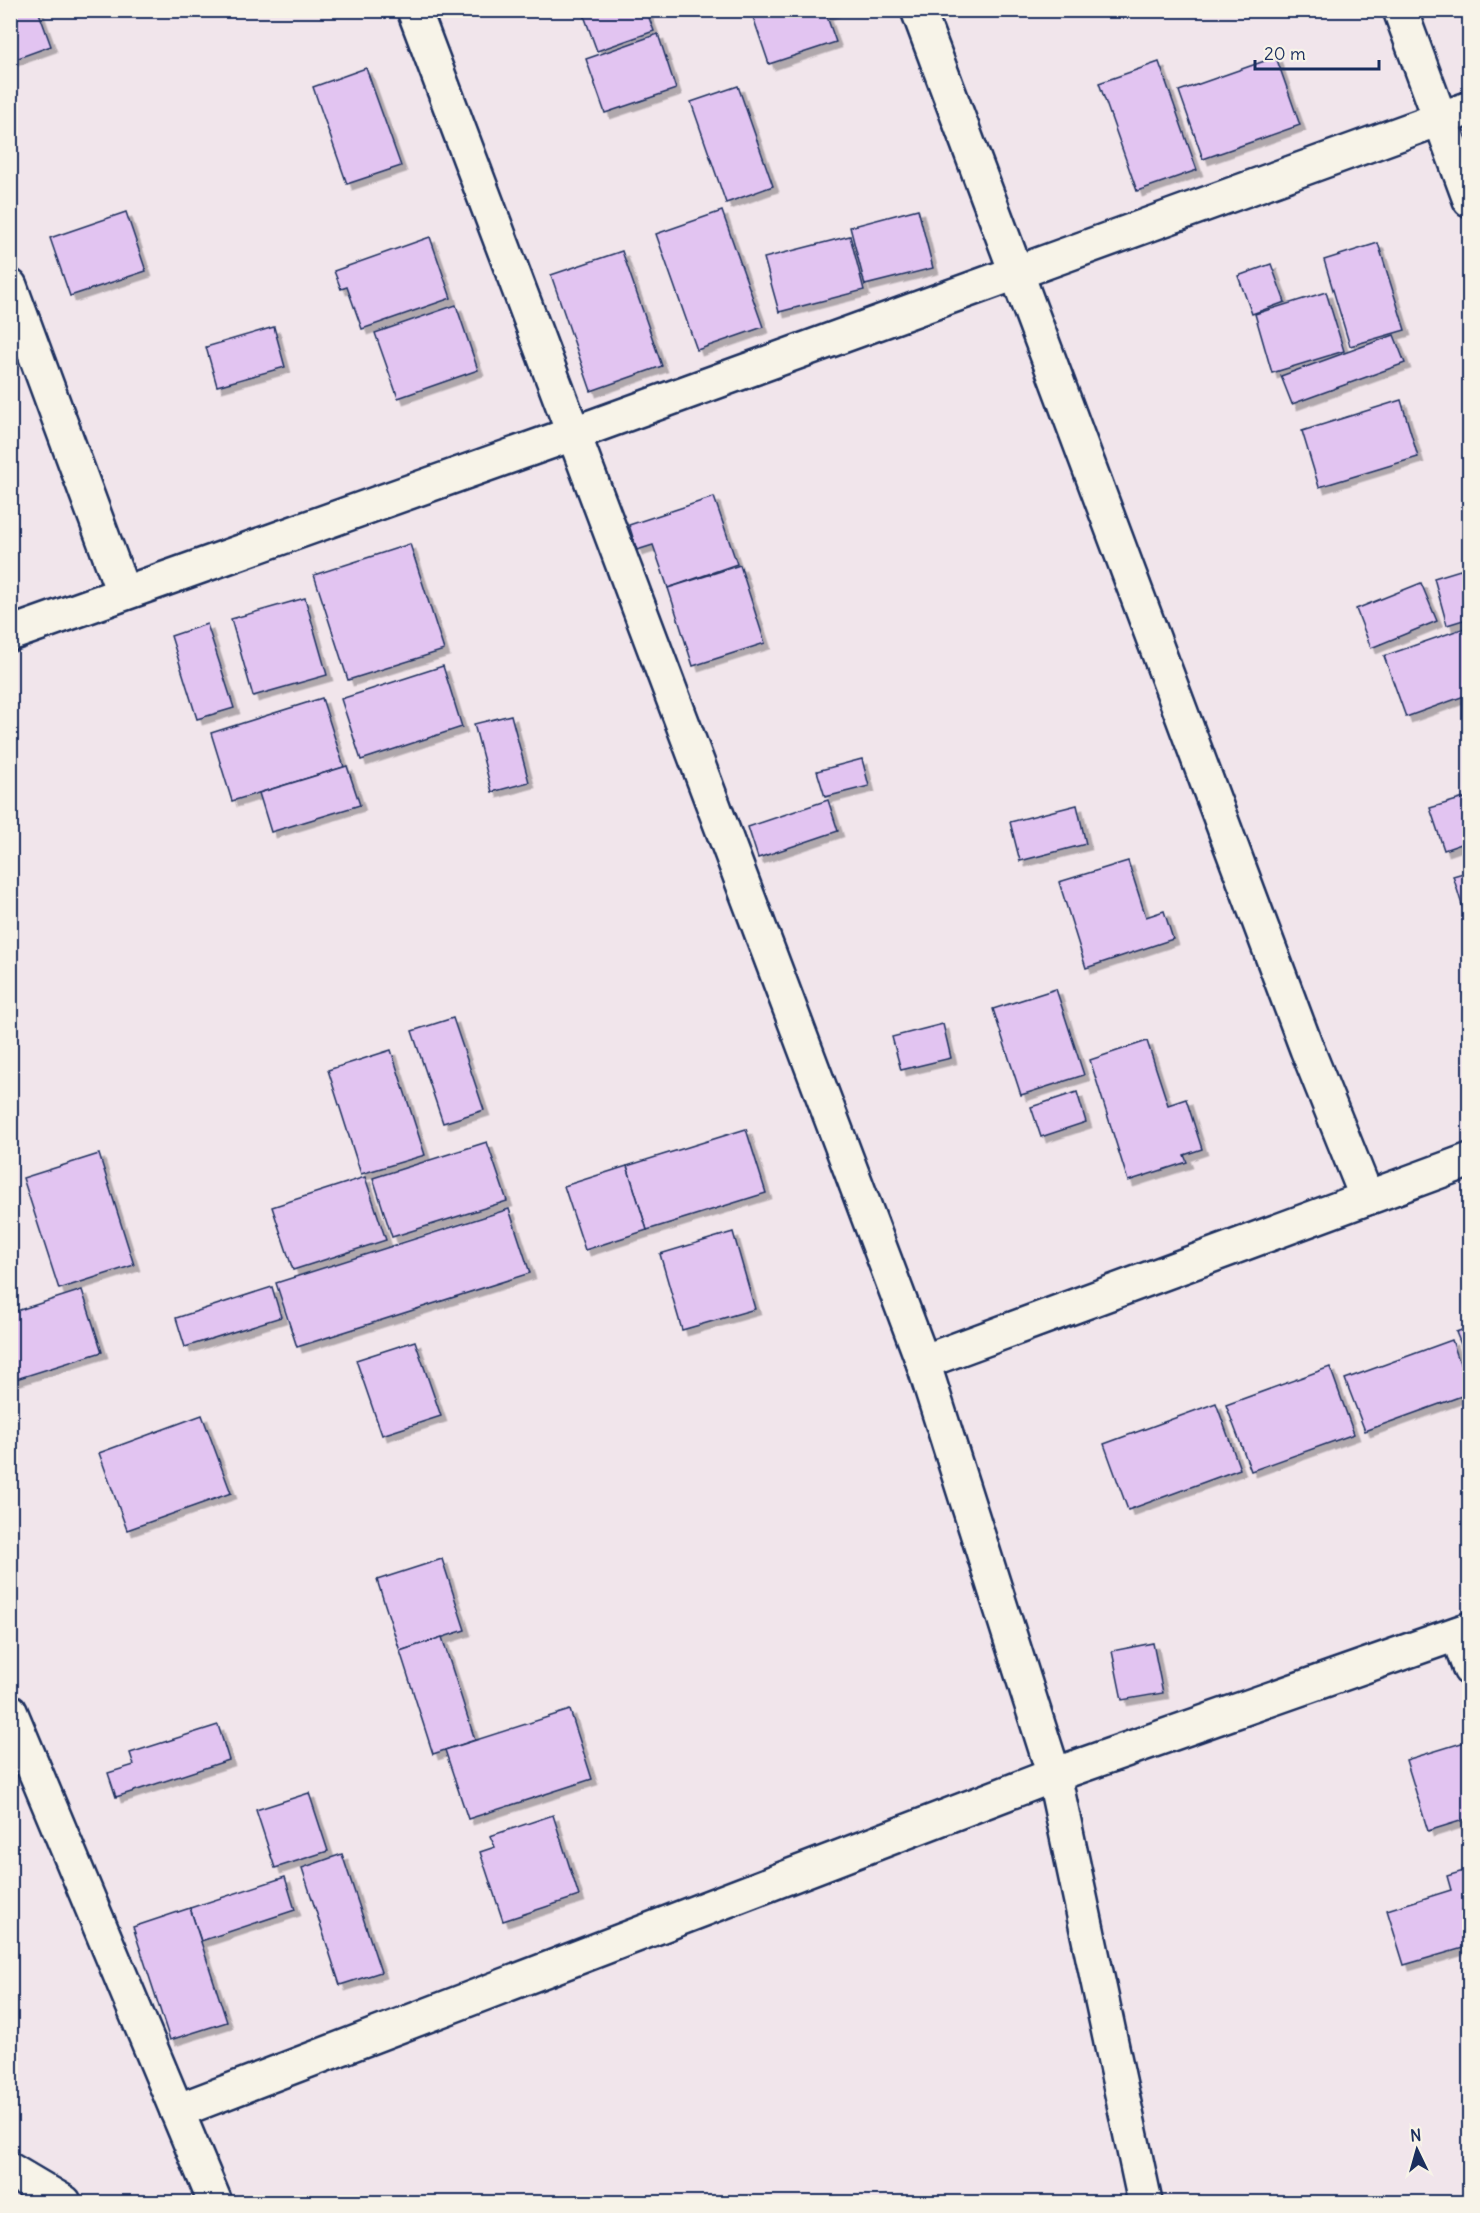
<svg xmlns="http://www.w3.org/2000/svg" width="1480" height="2213" font-family="Delius,sans-serif">
	<style>
		.building { fill: #e2c4f1; stroke: #1b2f5e; stroke-width: 1.5; filter: url(#shadow) }
		.lines { fill: none; stroke-linecap: round; stroke-linejoin: round }
		.minor-casing { stroke: #1b2f5e; stroke-width: 38 }
		.minor { stroke: #f7f3e8; stroke-width: 33 }
	</style>
	<defs>
		<filter id="shadow"><feDropShadow dx="5.5" dy="5.5" stdDeviation="0" flood-color="#0004"/></filter>
	</defs>
	<rect width="100%" height="100%" fill="#f1e5eb"/>
	<filter id="ink" filterUnits="userSpaceOnUse"><feTurbulence type="fractalNoise" baseFrequency=".0167" numOctaves="2"/><feDisplacementMap in="SourceGraphic" scale="12" xChannelSelector="R" yChannelSelector="G"/><feConvolveMatrix kernelMatrix="1 2 1 2 8 2 1 2 1" color-interpolation-filters="sRGB"/></filter>
	<g filter="url(#ink)">
		<!-- building -->
		<g class="building">
			<path d="M 10,10 L 38,10 L 51,46 L 10,61 Z"/>
			<path d="M 582,10 L 646,10 L 654,31 L 597,51 Z"/>
			<path d="M 836,10 L 826,14 L 836,42 L 769,64 L 751,11 Z"/>
			<path d="M 658,34 L 676,89 L 605,113 L 586,59 Z"/>
			<path d="M 1276,57 L 1300,125 L 1203,159 L 1179,91 Z"/>
			<path d="M 1159,62 L 1197,170 L 1137,191 L 1099,83 Z"/>
			<path d="M 366,68 L 401,166 L 347,184 L 313,87 Z"/>
			<path d="M 738,86 L 773,186 L 726,203 L 691,102 Z"/>
			<path d="M 918,209 L 933,268 L 865,285 L 850,227 Z"/>
			<path d="M 722,211 L 763,327 L 697,350 L 656,234 Z"/>
			<path d="M 126,212 L 146,271 L 70,296 L 50,238 Z"/>
			<path d="M 850,236 L 864,290 L 779,312 L 764,258 Z"/>
			<path d="M 430,237 L 451,298 L 362,329 L 347,287 L 341,289 L 334,271 Z"/>
			<path d="M 1378,243 L 1405,330 L 1350,346 L 1324,260 Z"/>
			<path d="M 622,251 L 662,366 L 591,391 L 551,275 Z"/>
			<path d="M 1271,264 L 1285,302 L 1252,314 L 1238,276 Z"/>
			<path d="M 1326,292 L 1344,351 L 1272,373 L 1255,314 Z"/>
			<path d="M 456,305 L 478,370 L 398,398 L 375,333 Z"/>
			<path d="M 274,327 L 285,367 L 217,386 L 206,347 Z"/>
			<path d="M 1394,335 L 1405,363 L 1292,404 L 1281,376 Z"/>
			<path d="M 1401,400 L 1418,457 L 1319,487 L 1302,431 Z"/>
			<path d="M 714,497 L 737,564 L 668,588 L 653,545 L 637,550 L 629,525 Z"/>
			<path d="M 410,544 L 444,650 L 348,680 L 314,575 Z"/>
			<path d="M 740,565 L 765,643 L 693,666 L 668,588 Z"/>
			<path d="M 1470,567 L 1470,618 L 1447,625 L 1434,578 Z"/>
			<path d="M 1421,583 L 1437,621 L 1371,648 L 1356,609 Z"/>
			<path d="M 305,598 L 327,675 L 253,696 L 231,619 Z"/>
			<path d="M 207,624 L 234,708 L 197,719 L 171,636 Z"/>
			<path d="M 1470,626 L 1470,694 L 1406,717 L 1384,656 Z"/>
			<path d="M 443,666 L 462,727 L 361,760 L 341,699 Z"/>
			<path d="M 322,698 L 344,767 L 232,801 L 211,733 Z"/>
			<path d="M 511,715 L 529,782 L 492,792 L 474,724 Z"/>
			<path d="M 862,759 L 869,786 L 825,797 L 817,771 Z"/>
			<path d="M 347,766 L 360,805 L 271,832 L 259,793 Z"/>
			<path d="M 1464,798 L 1470,816 L 1470,841 L 1444,850 L 1430,808 Z"/>
			<path d="M 828,800 L 838,831 L 758,858 L 748,827 Z"/>
			<path d="M 1077,805 L 1086,844 L 1020,861 L 1010,822 Z"/>
			<path d="M 1128,861 L 1146,917 L 1164,911 L 1173,939 L 1086,968 L 1059,882 Z"/>
			<path d="M 1470,871 L 1470,931 L 1453,876 Z"/>
			<path d="M 1056,989 L 1084,1075 L 1021,1095 L 993,1009 Z"/>
			<path d="M 453,1018 L 484,1110 L 443,1123 L 412,1031 Z"/>
			<path d="M 943,1024 L 951,1058 L 901,1070 L 892,1037 Z"/>
			<path d="M 1147,1041 L 1168,1105 L 1186,1099 L 1202,1149 L 1184,1155 L 1187,1162 L 1128,1181 L 1090,1060 Z"/>
			<path d="M 391,1050 L 425,1155 L 361,1174 L 328,1070 Z"/>
			<path d="M 1077,1092 L 1086,1122 L 1041,1137 L 1031,1107 Z"/>
			<path d="M 746,1129 L 766,1193 L 647,1230 L 627,1166 Z"/>
			<path d="M 487,1142 L 507,1201 L 392,1237 L 373,1178 Z"/>
			<path d="M 99,1154 L 134,1265 L 59,1289 L 23,1178 Z"/>
			<path d="M 627,1166 L 647,1230 L 585,1250 L 564,1186 Z"/>
			<path d="M 365,1177 L 386,1240 L 293,1270 L 272,1207 Z"/>
			<path d="M 509,1209 L 530,1273 L 297,1347 L 276,1283 Z"/>
			<path d="M 733,1232 L 755,1309 L 682,1330 L 660,1254 Z"/>
			<path d="M 272,1287 L 281,1317 L 185,1347 L 176,1318 Z"/>
			<path d="M 82,1290 L 102,1352 L 10,1381 L 10,1313 Z"/>
			<path d="M 1470,1327 L 1470,1367 L 1456,1332 Z"/>
			<path d="M 1452,1340 L 1470,1393 L 1365,1431 L 1345,1379 Z"/>
			<path d="M 415,1341 L 441,1416 L 382,1435 L 356,1360 Z"/>
			<path d="M 1330,1367 L 1354,1434 L 1251,1471 L 1226,1405 Z"/>
			<path d="M 1216,1403 L 1240,1469 L 1128,1510 L 1104,1444 Z"/>
			<path d="M 202,1415 L 231,1493 L 127,1530 L 99,1453 Z"/>
			<path d="M 442,1559 L 465,1630 L 400,1651 L 377,1580 Z"/>
			<path d="M 442,1637 L 475,1740 L 433,1754 L 400,1651 Z"/>
			<path d="M 1153,1643 L 1163,1693 L 1122,1700 L 1112,1651 Z"/>
			<path d="M 570,1710 L 592,1779 L 468,1819 L 445,1750 Z"/>
			<path d="M 218,1725 L 229,1760 L 116,1797 L 108,1773 L 134,1765 L 130,1753 Z"/>
			<path d="M 1468,1741 L 1470,1818 L 1428,1831 L 1406,1760 Z"/>
			<path d="M 309,1793 L 328,1851 L 275,1868 L 256,1810 Z"/>
			<path d="M 553,1815 L 579,1896 L 503,1921 L 480,1852 L 495,1847 L 490,1836 Z"/>
			<path d="M 342,1854 L 381,1972 L 340,1985 L 302,1868 Z"/>
			<path d="M 1470,1869 L 1470,1946 L 1404,1965 L 1387,1910 L 1451,1890 L 1447,1876 Z"/>
			<path d="M 285,1877 L 295,1910 L 201,1941 L 190,1908 Z"/>
			<path d="M 190,1908 L 227,2022 L 170,2040 L 133,1927 Z"/>
		</g>
		<g class="lines">
			<!-- minor casing -->
			<g class="minor-casing">
				<g id="minor">
					<path d="M 414,10 L 923,1362 L 1054,1775 L 1145,2202"/>
					<path d="M 918,10 L 1307,1049 L 1367,1198"/>
					<path d="M 1400,10 L 1470,200"/>
					<path d="M 10,286 L 123,592"/>
					<path d="M 10,634 L 572,434 L 1470,108"/>
					<path d="M 923,1362 L 1470,1160"/>
					<path d="M 1457,1634 L 1470,1669"/>
					<path d="M 10,1711 L 215,2202"/>
					<path d="M 177,2111 L 1054,1775 L 1470,1629"/>
					<path d="M 10,2170 L 64,2202"/>
				</g>
			</g>
			<!-- minor -->
			<use href="#minor" class="minor"/>
		</g>
	</g>
	<!-- margin -->
	<rect width="1480" height="2213" fill="none" stroke="#f7f3e8" stroke-width="36"/>
	<rect x="18" y="18" width="1444" height="2177" fill="none" stroke="#1b2f5e" stroke-width="2" filter="url(#ink)"/>
	<!-- north arrow -->
	<g transform="translate(1417 2150) rotate(355)" stroke="#f7f3e8" stroke-width="4.5" paint-order="stroke">
	<path d="M0-4.5L10 22L0 15L-10 22Z" fill="#1b2f5e"/>
	<text y="-9" font-size="16" font-weight="bold" text-anchor="middle" fill="#1b2f5e">N</text>
	</g>
	<!-- scale -->
	<path d="M1255 60v9h124v-9" fill="none" stroke="#1b2f5e" stroke-width="3"/>
	<text x="1264" y="60" font-size="18" fill="#1b2f5e" stroke="#f7f3e8" stroke-width="4.5" paint-order="stroke">20 m</text>
</svg>
